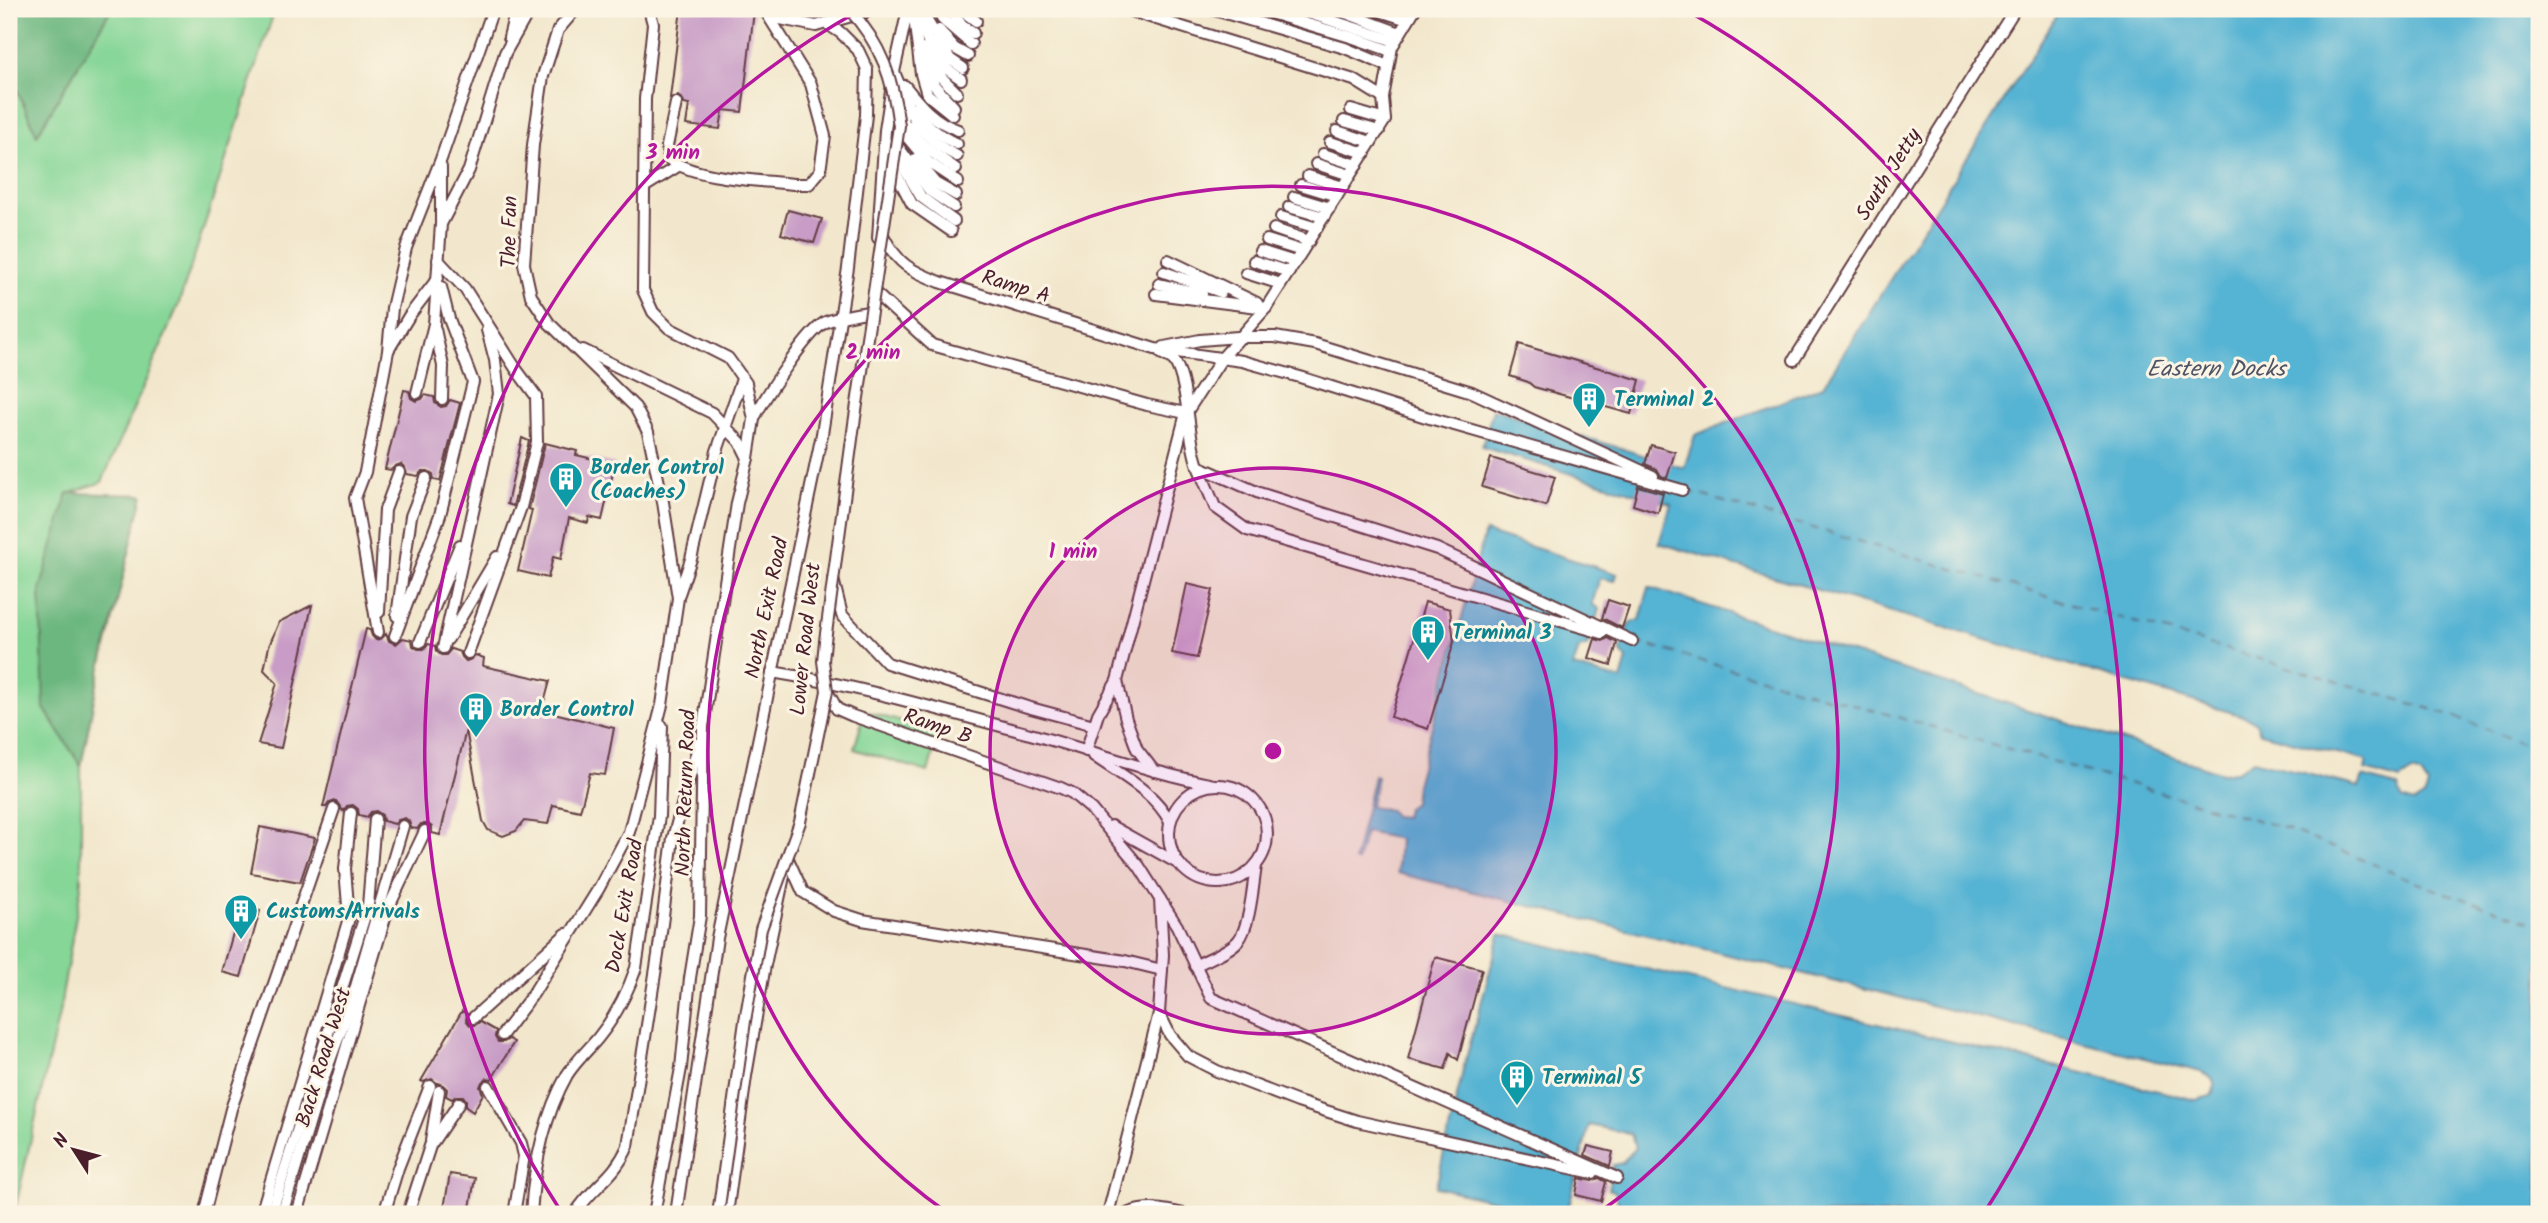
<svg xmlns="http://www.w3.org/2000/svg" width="2548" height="1223" font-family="Kalam,sans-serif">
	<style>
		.green { fill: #85d697; stroke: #687a61; stroke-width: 2 }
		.forest { fill: #6cb780; stroke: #5b6b56; stroke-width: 2 }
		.water { fill: #54b3d3; stroke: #4f697f; stroke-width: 2 }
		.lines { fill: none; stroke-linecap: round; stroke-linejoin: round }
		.ferry { stroke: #4e5366; stroke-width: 2; stroke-dasharray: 9 7; stroke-linecap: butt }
		.building { fill: #c89cc6 }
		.lane-casing { stroke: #633d43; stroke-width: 14 }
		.lane { stroke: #fff; stroke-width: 10 }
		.lane-bridge-casing { stroke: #633d43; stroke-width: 14; stroke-linecap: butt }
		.lane-bridge { stroke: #fff; stroke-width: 10 }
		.ring { fill: none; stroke: #b5179e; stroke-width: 3.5 }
		.labels { text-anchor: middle; stroke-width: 6; stroke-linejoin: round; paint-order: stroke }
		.street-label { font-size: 21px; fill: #4a1f2b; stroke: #fcf5e5 }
		.culture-label { font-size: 21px; font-weight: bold; fill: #0d838f; stroke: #fcf5e5; text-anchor: start }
		.water-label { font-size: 23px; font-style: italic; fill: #4e5366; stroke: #fcf5e5 }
		.centre { fill: #b5179e; stroke: #fcf5e5; stroke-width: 3.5 }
		.ring-label { font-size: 21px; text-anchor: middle; font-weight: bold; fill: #b5179e; stroke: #fcf5e5; stroke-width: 6; stroke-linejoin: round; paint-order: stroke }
	</style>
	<rect width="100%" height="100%" fill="#fcf5e5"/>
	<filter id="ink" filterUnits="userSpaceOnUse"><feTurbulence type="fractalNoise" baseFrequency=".0143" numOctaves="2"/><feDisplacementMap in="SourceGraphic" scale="14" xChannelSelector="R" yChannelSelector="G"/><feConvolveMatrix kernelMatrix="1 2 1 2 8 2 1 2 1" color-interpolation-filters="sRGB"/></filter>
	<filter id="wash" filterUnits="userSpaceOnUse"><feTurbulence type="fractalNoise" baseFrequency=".00686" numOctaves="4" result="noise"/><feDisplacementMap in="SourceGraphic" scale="28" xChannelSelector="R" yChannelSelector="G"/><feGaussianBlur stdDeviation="1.57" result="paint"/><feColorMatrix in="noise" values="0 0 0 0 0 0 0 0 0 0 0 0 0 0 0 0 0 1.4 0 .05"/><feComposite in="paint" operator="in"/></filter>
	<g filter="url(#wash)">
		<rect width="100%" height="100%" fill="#f2e7cc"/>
		<!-- green -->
		<g class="green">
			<path d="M 111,9 L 275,9 L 178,306 L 102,482 L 68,494 L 44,708 L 81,766 L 81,887 L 59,1014 L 14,1214 L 9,1214 L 9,72 L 37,135 Z"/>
			<path d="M 865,711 L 939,733 L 928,772 L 854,749 Z"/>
		</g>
		<!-- forest -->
		<g class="forest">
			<path d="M 9,9 L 111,9 L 37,135 L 9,72 Z"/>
			<path d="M 68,493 L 143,495 L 96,689 L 81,766 L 44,708 L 40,590 Z"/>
		</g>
		<!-- water -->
		<path class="water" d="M 2061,9 L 2539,9 L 2539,1214 L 1618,1214 L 1618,1202 L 1615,1191 L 1608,1189 L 1613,1165 L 1622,1163 L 1635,1148 L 1631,1134 L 1589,1125 L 1567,1214 L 1551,1214 L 1436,1187 L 1464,1066 L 1500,934 L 2196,1100 L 2211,1096 C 2218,1083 2213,1077 2201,1072 L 1397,873 L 1399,839 L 1365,832 L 1357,862 L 1354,861 L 1374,776 L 1377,777 L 1370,807 L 1390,810 L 1394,816 L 1404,817 L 1406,809 L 1414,803 L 1416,785 L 1485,532 L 1617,574 L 1615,581 L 1600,578 L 1592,604 L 1599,609 L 1588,646 L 1579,648 L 1573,667 L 1621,680 L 1627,659 L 1620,651 L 1630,623 L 1640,620 L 1649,587 L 2222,773 L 2236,772 L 2253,760 L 2359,787 L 2363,777 L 2398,787 L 2402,799 L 2414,803 L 2425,796 L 2428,786 L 2421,775 L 2412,772 L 2400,780 L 2365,770 L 2367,761 L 2260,733 L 2256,722 L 2243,716 L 1659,543 L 1671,504 L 1482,447 L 1493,409 L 1684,468 L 1695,435 L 1823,386 Z"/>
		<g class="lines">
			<!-- ferry -->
			<g class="ferry">
				<path d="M 1687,491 L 2451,715 L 2539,750"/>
				<path d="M 1636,642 L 2288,829 L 2428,887 L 2539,924"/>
			</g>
		</g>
		<g id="blocks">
			<!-- building -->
			<g class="building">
				<path d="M 681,9 L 754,11 L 742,112 L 723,110 L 720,129 L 686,125 L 689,105 L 684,104 L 683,100 L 678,96 L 670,98 Z"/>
				<path d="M 788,210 L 822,219 L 814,243 L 781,234 Z"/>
				<path d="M 1519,344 L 1640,380 L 1631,414 L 1534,387 L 1528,382 L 1510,376 Z"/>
				<path d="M 404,390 L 409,391 L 411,398 L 416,401 L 422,399 L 425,395 L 434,397 L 435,403 L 441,407 L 446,406 L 450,400 L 460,403 L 440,481 L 434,480 L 433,474 L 428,471 L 422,471 L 418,476 L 407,474 L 405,468 L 401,464 L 395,466 L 391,470 L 385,469 Z"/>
				<path d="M 522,438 L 529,441 L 513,506 L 507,504 Z"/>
				<path d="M 545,443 L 577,451 L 576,455 L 615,464 L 602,520 L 589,517 L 588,523 L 569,518 L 561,559 L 553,557 L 548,578 L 518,571 L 532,510 L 529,509 Z"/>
				<path d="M 1651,445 L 1675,452 L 1667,478 L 1661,476 L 1657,469 L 1645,464 Z"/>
				<path d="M 1491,458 L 1555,477 L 1546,506 L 1482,487 Z"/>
				<path d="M 1638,486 L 1663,493 L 1658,513 L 1633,505 Z"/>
				<path d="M 1187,584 L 1213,590 L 1197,658 L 1172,653 Z"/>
				<path d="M 1608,600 L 1629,607 L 1622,628 L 1602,618 Z"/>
				<path d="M 1425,602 L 1450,609 L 1454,642 L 1428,729 L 1391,717 Z"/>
				<path d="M 312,605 L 281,748 L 258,744 L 277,683 L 264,670 L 269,646 L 279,622 Z"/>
				<path d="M 366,629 L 370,630 L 372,636 L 376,640 L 382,638 L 386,634 L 389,641 L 396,644 L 403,638 L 412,640 L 413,646 L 418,649 L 424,649 L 428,644 L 435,646 L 436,651 L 441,655 L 446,655 L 451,649 L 460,652 L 462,657 L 466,661 L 472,659 L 475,655 L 484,658 L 483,666 L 550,681 L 542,710 L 614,728 L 605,775 L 590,773 L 580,811 L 553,805 L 548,824 L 524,821 L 516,831 L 503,836 L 488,830 L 483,821 L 466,730 L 440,835 L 432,833 L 432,827 L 428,824 L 421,824 L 417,829 L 411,828 L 409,821 L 405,818 L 398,820 L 395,824 L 383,821 L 382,815 L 376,811 L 371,812 L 367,817 L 359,815 L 358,809 L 353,805 L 347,806 L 343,811 L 336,801 L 329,803 L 326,807 L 323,807 Z"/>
				<path d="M 1608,638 L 1617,643 L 1611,665 L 1589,658 L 1595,639 L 1603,641 Z"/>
				<path d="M 260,827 L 315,838 L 300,882 L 251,873 Z"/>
				<path d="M 241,905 L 260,911 L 241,977 L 222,972 Z"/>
				<path d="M 1435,957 L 1482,969 L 1458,1060 L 1450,1053 L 1445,1069 L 1408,1059 Z"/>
				<path d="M 462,1011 L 467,1014 L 466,1020 L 470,1025 L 475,1025 L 480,1022 L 496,1031 L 495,1037 L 498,1042 L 504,1042 L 509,1039 L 514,1042 L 492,1079 L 487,1078 L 482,1082 L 480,1087 L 483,1094 L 473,1112 L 466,1107 L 466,1100 L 463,1096 L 456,1096 L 452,1099 L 446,1096 L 447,1089 L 443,1085 L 437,1083 L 432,1079 L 423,1082 L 421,1081 Z"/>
				<path d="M 1588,1146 L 1613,1152 L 1610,1166 L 1585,1155 Z"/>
				<path d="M 450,1174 L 475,1178 L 469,1214 L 443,1214 Z"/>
				<path d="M 1579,1178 L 1592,1181 L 1599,1178 L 1606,1182 L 1601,1201 L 1576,1195 Z"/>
			</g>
		</g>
	</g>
	<g filter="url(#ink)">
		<use href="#blocks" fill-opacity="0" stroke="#633d43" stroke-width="2"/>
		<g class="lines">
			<!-- lane casing -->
			<g class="lane-casing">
				<g id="lane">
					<path d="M 649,9 L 653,24 L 645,99 L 643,290 L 653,312 L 669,328 L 728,358 L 746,383 L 754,419 L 748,458"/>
					<path d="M 913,9 L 921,74 L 927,94 L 953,115"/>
					<path d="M 938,9 L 942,19 L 971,44"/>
					<path d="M 947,9 L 963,26 L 973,33"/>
					<path d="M 960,9 L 976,21"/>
					<path d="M 1124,9 L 1354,80 L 1383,98"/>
					<path d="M 1211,9 L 1345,48 L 1388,66"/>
					<path d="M 1257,9 L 1354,38 L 1391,51"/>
					<path d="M 1296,9 L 1395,41"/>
					<path d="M 1335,9 L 1400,33"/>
					<path d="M 1373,9 L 1408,20"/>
					<path d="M 768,12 L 780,19 L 816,26 L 866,12 L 872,9"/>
					<path d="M 923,14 L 950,59 L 963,68"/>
					<path d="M 918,15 L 941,77 L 957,93"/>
					<path d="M 939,30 L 954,48 L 968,56"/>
					<path d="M 509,37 L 516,9"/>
					<path d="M 934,43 L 947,69 L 961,79"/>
					<path d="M 924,49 L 934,85 L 954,107"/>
					<path d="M 894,72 C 911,112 915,136 957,156"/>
					<path d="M 905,86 C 920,105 934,122 958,130"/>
					<path d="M 676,103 L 667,146 L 669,159 C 695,179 758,180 793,184 L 809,184 L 820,171 L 825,136 L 811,84 L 764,9"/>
					<path d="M 900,103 L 907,137 L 928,162 L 958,182"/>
					<path d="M 915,108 C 925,125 939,136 957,144"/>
					<path d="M 1351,110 L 1385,120"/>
					<path d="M 1344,121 L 1379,131"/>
					<path d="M 910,126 C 915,144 941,158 956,169"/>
					<path d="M 1337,131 L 1371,142"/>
					<path d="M 894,141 L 930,191 L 954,207"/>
					<path d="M 1330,142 L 1365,153"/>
					<path d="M 893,149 L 921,197 L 954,221"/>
					<path d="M 1323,154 L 1357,165"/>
					<path d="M 915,159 L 935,183 L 956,195"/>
					<path d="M 891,164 L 912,204 L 951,231"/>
					<path d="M 1316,164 L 1350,175"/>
					<path d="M 441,167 L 441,221"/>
					<path d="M 1308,176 L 1343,187"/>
					<path d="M 1301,185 L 1337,196"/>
					<path d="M 644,187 L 678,166"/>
					<path d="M 1294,197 L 1330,208"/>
					<path d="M 1289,207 L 1324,217"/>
					<path d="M 1281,217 L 1317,228"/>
					<path d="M 1274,229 L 1309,241"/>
					<path d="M 883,235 C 897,264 911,271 940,282 L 1155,349 L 1242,361 L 1300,377 L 1426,417 L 1682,490"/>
					<path d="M 878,238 L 885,130 L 894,72 L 908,9"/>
					<path d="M 1267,240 L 1302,251"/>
					<path d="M 1260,251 L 1295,262"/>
					<path d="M 438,260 L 465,289 L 516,369 L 536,396 L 537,442 L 521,507 L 468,653"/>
					<path d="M 1168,260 L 1257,303"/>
					<path d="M 1254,261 L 1289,272"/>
					<path d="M 1164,272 L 1221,292"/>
					<path d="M 1246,273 L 1281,284"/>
					<path d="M 1159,284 L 1202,294"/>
					<path d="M 874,292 L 932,345 L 1147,405 L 1186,413"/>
					<path d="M 1156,294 L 1266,308"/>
					<path d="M 435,329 L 443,366 L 442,399"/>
					<path d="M 1164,347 L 1200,340 L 1238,337 L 1275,337 L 1315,344 L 1472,392 L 1653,476"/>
					<path d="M 389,349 L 409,316 L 438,278"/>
					<path d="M 583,350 L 712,413 L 740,442 L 748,458 L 737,503 L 703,727 L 700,916 L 690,978 L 681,1068 L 654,1214"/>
					<path d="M 1161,353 C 1166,356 1172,358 1175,362 C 1189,386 1187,436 1198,466 L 1259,493 L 1437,549 L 1632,641"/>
					<path d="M 1794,360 L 2015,9"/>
					<path d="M 417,393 L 434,324 L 441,224 L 469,170 L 505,53 L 530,9"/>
					<path d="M 754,419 C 763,399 807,333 824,323 C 835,317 858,314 871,311"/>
					<path d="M 1198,466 L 1215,507 L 1247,530 L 1602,633"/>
					<path d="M 833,579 L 842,615 L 887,663 L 1027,707 L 1094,725"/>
					<path d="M 679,594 L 691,559 L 717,451 L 742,379"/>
					<path d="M 379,612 L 385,510 L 399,472"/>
					<path d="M 397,616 L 411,516 L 426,478"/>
					<path d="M 378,632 L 355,498 L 365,472 L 388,351 L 392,308 L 406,248 L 441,159 L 493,9"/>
					<path d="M 395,636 L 440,515 L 473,382 L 449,319 L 441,287"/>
					<path d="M 448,639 L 497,557"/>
					<path d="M 420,642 L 460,545"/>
					<path d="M 443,648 L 499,394 L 495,360 L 487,330"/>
					<path d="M 772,672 C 859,686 945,711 1030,734 C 1092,751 1152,773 1214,785"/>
					<path d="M 1117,681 L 1126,719 L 1137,749 L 1154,771"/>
					<path d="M 827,691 L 837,709 L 853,716 L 1061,788 L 1072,793 L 1091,809 L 1139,866 L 1177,926 L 1211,998 L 1617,1178"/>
					<path d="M 1086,751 L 1098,714 L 1117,681 L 1186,413 L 1222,358 L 1266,308 L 1385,120 L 1383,98 L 1392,47 L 1415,9"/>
					<path d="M 1094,756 C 1121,775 1155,792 1170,822"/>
					<circle cx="1218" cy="834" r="49"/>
					<path d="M 1111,826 L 1179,864"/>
					<path d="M 788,859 L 803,892 L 834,911 L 862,920 L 1125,961 L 1162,970"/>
					<path d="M 1160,899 L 1163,955 L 1159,1013 L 1170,1035 L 1188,1056 L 1217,1071 L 1298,1102 L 1357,1121 L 1593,1173"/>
					<path d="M 1195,966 C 1209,958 1228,952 1238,941 C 1250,927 1253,885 1256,866"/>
					<path d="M 473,1018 L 566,934"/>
					<path d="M 502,1035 L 533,994 L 599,888 L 629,832 L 662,705 L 678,598 L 663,502 L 648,432 L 635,407 L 549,323 L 531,296 L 524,264 L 533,145 L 543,76 L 558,30 L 576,9"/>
					<path d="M 488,1086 L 521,1143 L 524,1156 L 514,1214"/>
					<path d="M 431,1141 L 439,1091"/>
					<path d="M 204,1214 L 231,1109 L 334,809"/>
					<path d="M 261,1214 L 349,918 L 345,869 L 351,813"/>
					<path d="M 271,1214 L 368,906 L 375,819"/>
					<path d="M 282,1214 L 322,1082 L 352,1000 L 403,826"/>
					<path d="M 297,1214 L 387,911 L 425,831"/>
					<path d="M 384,1214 L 398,1168 L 430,1086"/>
					<path d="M 408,1214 L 430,1146 L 459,1103"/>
					<path d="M 531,1214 C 534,1167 544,1116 567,1075 C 575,1062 588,1050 598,1038 C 616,1016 627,994 636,968 L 659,816 L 662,726"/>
					<path d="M 575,1214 C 592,1186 614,1179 628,1146 L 658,955 L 673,838 L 699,743"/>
					<path d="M 676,1214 L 717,938 L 822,434 L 848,268 L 866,115 L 867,69 L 858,50 L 841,33 L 826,23"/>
					<path d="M 727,1214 L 746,1076 L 765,965 L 784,876"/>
					<path d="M 1108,1214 L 1159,1013"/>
					<path d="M 1126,1214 C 1147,1206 1163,1209 1184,1214"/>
				</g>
			</g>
			<!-- lane -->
			<use href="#lane" class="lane"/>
			<!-- lane-bridge casing -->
			<g class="lane-bridge-casing">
				<path id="lane-bridge" d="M 718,1214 L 745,1021 L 761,929 L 800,822 L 827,691 L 823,661 L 825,641 L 854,424 L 899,126 C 893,79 882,45 849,9"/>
			</g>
			<!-- lane-bridge -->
			<use href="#lane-bridge" class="lane-bridge"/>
		</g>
	</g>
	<!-- distance rings -->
	<circle cx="1273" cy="751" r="283" fill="#b5179e" fill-opacity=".12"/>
	<g class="ring">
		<circle cx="1273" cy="751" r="283"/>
		<path d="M949 1214A565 565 0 1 1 1597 1214"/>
		<path d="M562 1213A848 848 0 0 1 862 9M1684 9A848 848 0 0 1 1984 1213"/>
	</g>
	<!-- icons -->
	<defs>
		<g id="building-pin" transform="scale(1.75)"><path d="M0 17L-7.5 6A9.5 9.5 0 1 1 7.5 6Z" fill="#0f9aa8" stroke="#fcf5e5"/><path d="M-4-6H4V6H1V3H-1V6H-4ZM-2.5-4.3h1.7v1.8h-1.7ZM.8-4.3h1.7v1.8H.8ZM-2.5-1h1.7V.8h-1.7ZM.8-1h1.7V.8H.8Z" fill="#fff"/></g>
	</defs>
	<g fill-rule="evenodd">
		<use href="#building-pin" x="1589" y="399"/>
		<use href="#building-pin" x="566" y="479"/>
		<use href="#building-pin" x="1428" y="632"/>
		<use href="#building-pin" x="476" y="709"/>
		<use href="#building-pin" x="241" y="911"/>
		<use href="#building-pin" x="1517" y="1077"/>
	</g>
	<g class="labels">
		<!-- street labels -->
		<g class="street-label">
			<text transform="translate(1888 174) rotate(-58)" y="7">South Jetty</text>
			<text transform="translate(509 232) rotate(-89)" y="7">The Fan</text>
			<text transform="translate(1016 286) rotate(17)" y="7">Ramp A</text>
			<text transform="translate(766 608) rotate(-78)" y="7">North Exit Road</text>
			<text transform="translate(805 639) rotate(-84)" y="7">Lower Road West</text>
			<text transform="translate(938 726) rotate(19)" y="7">Ramp B</text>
			<text transform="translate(685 793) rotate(-88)" y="7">North Return Road</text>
			<text transform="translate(624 906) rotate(-80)" y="7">Dock Exit Road</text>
			<text transform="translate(323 1057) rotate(-73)" y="7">Back Road West</text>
		</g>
		<!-- culture labels -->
		<g class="culture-label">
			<text x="1614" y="406">Terminal 2</text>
			<text x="590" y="474">Border Control<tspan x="590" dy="24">(Coaches)</tspan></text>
			<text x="1452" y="639">Terminal 3</text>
			<text x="500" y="716">Border Control</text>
			<text x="266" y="918">Customs/Arrivals</text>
			<text x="1542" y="1084">Terminal 5</text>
		</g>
		<!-- water labels -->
		<g class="water-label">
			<text x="2216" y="376">Eastern Docks</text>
		</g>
	</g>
	<circle cx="1273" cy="751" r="10" class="centre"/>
	<g class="ring-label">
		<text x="673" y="159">3 min</text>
		<text x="873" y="359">2 min</text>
		<text x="1073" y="558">1 min</text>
	</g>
	<!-- margin -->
	<rect width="2548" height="1223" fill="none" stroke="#fcf5e5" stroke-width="35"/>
	<!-- north arrow -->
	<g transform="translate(74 1150) rotate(306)" stroke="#fcf5e5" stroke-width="5" paint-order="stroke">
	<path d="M0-5L12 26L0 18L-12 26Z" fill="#4a1f2b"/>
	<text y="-10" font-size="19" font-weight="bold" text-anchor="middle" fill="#4a1f2b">N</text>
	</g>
</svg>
